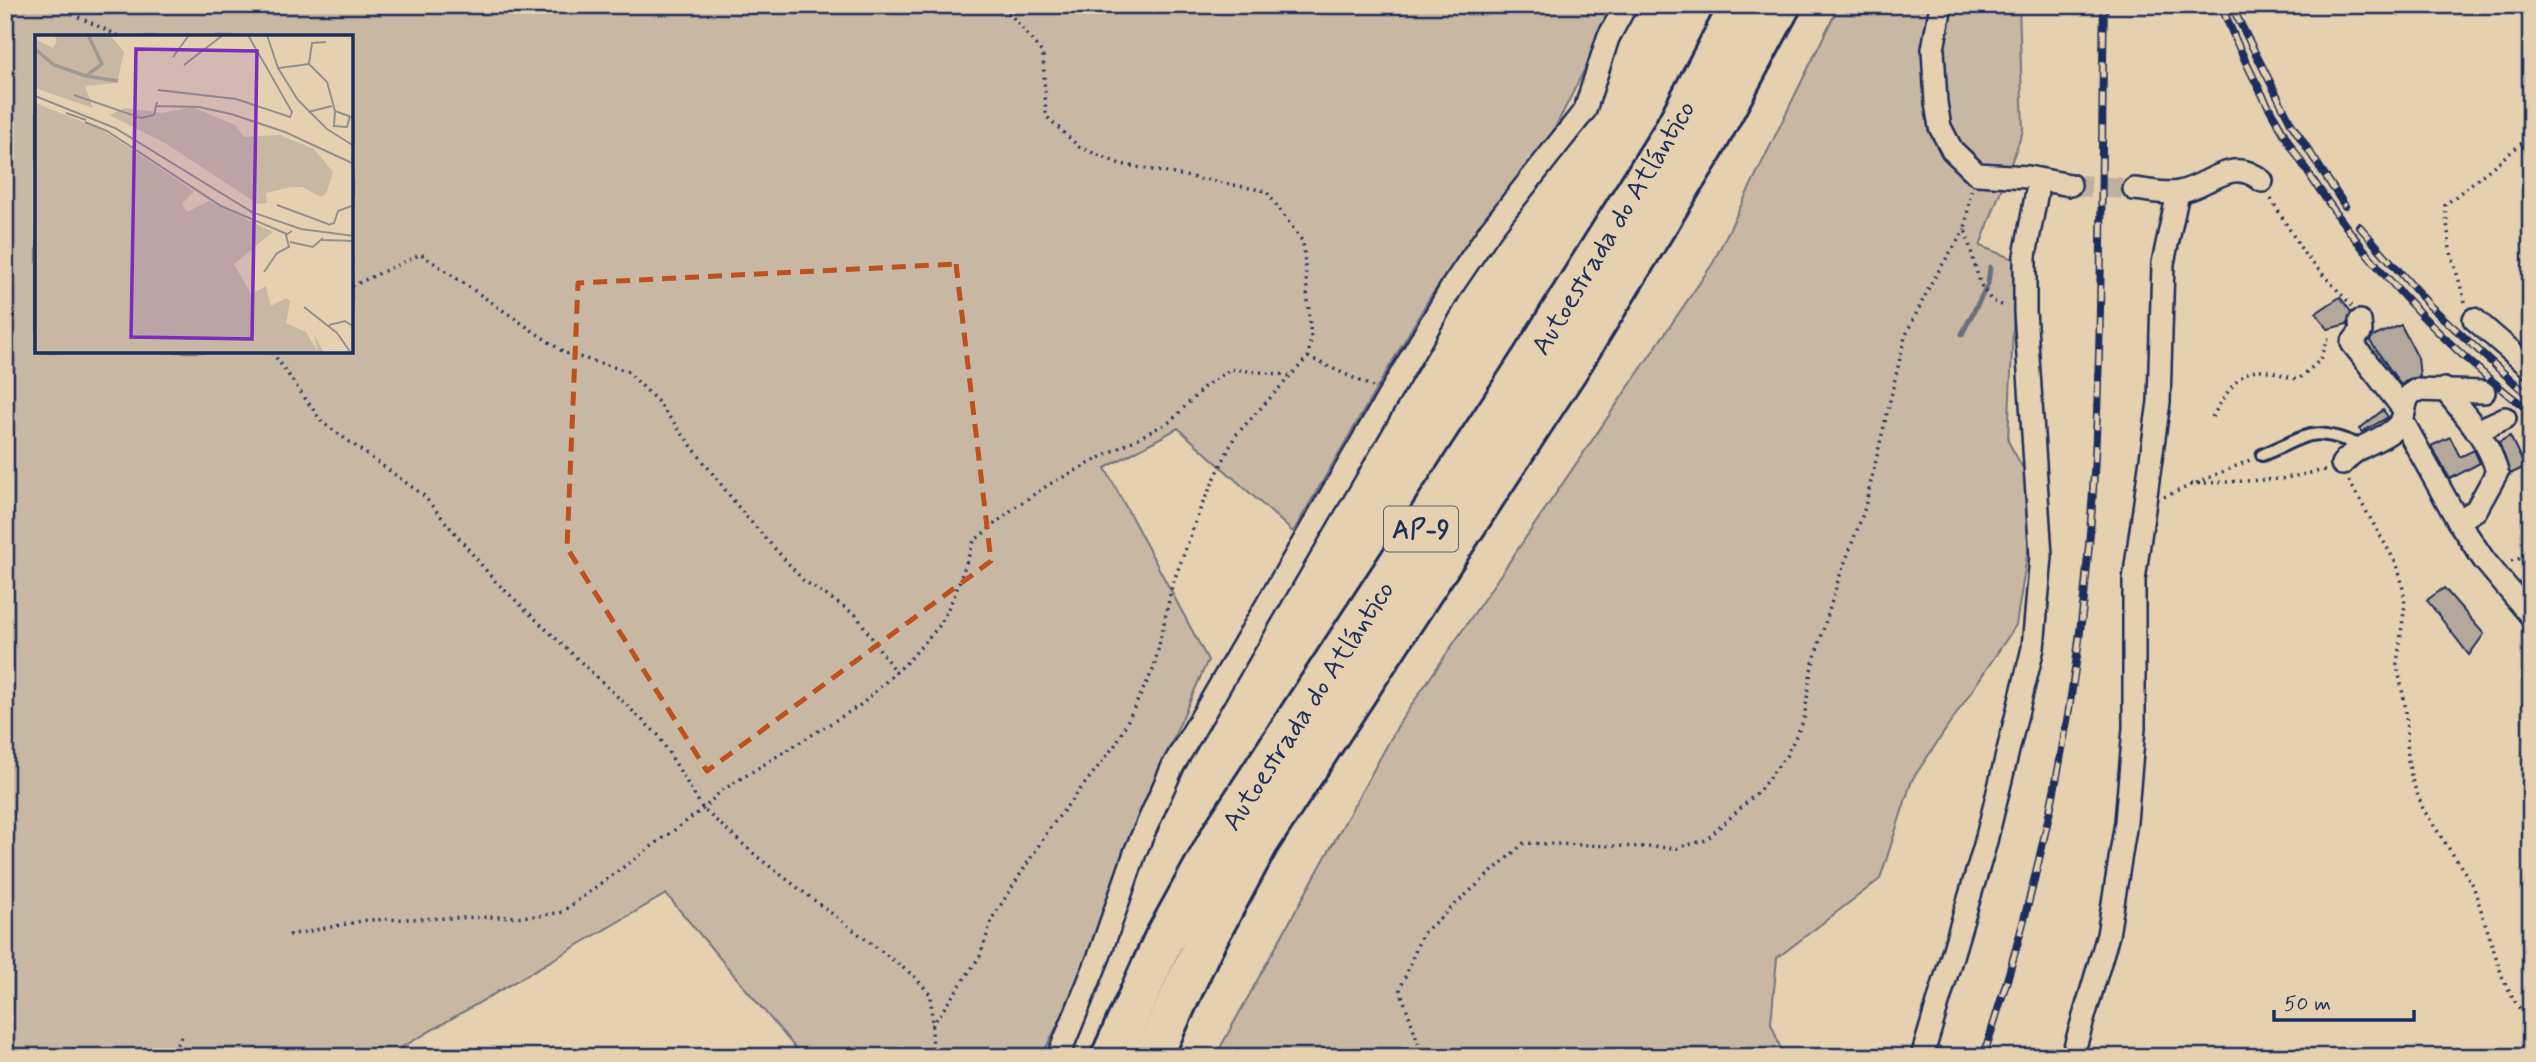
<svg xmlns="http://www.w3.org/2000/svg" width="2536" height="1062" font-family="Mynerve,sans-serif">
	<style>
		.green { fill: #c8b8a3; stroke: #727480; stroke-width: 2; fill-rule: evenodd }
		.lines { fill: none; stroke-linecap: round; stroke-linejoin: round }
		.stream { stroke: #6b6f7e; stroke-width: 5 }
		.building { fill: #b3a89b; stroke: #1b2f5e; stroke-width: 2 }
		.street-tunnel { stroke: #bdb09f; stroke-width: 21; stroke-dasharray: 21 10; stroke-linecap: butt }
		.lane-casing { stroke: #1b2f5e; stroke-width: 16 }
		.street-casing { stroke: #1b2f5e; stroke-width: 26 }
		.highway-casing { stroke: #1b2f5e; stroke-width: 44 }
		.path { stroke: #1b2f5e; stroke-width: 3.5; stroke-dasharray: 2 5; stroke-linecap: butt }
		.lane { stroke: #e5d0af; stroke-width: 10 }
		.street { stroke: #e5d0af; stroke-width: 21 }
		.highway { stroke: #e5d0af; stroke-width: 38 }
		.rail-casing { stroke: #1b2f5e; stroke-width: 8 }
		.rail { stroke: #e5d0af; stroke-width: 5; stroke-dasharray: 16; stroke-linecap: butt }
		.marked { fill: none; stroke: #bf511c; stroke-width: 5; stroke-dasharray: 14 9; stroke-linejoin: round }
		.labels { text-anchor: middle; stroke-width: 5; stroke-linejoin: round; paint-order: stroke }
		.shield { fill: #e5d0af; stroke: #585f76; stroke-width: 2 }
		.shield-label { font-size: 26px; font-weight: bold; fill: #1b2f5e }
		.street-label { font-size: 28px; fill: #1b2f5e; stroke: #e5d0af }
		.inset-river { fill: none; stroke: #a09994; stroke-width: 3.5 }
		.inset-road { fill: none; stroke: #94908f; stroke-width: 2 }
		.view { fill: #7b2cbf; fill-opacity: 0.15; stroke: #7b2cbf; stroke-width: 3.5 }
		.inset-edge { fill: none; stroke: #1b2f5e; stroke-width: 3.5 }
	</style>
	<rect width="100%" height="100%" fill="#e5d0af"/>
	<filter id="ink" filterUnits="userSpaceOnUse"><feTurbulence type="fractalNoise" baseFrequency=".0143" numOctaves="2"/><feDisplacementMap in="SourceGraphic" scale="14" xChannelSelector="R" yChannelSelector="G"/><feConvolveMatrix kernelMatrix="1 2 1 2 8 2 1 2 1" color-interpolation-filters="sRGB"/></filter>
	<g filter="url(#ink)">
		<!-- green -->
		<g class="green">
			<path d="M 5,5 L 1617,5 L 1554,130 L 1430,297 L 1293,532 L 1178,428 L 1105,468 L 1208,660 L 1131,834 L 1072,997 L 1041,1057 L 803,1057 L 666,894 L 401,1048 L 405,1057 L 5,1057 ZM 37,37 L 352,37 L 352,352 L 37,352 Z"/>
			<path d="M 1839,5 L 2019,5 L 2023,131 L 1980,246 L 2016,260 L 2008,441 L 2037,494 L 2016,625 L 1912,780 L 1880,879 L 1777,958 L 1771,1023 L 1784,1057 L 1215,1057 L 1400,722 L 1713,263 Z"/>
		</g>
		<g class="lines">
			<!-- stream -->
			<path class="stream" d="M 1962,334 L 1988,284 L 1990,267"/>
		</g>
		<!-- building -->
		<g class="building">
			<path d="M 2340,297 L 2351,312 L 2347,324 L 2328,329 L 2316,313 Z"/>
			<path d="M 2401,325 L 2418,358 L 2420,377 L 2409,379 L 2401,385 L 2370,341 L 2372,337 Z"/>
			<path d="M 2383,410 L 2388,417 L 2362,432 L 2359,429 Z"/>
			<path d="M 2510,436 L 2525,467 L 2510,474 L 2499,442 Z"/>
			<path d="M 2450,437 L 2460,457 L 2474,450 L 2480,463 L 2450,479 L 2431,446 Z"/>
			<path d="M 2444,588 L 2484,634 L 2469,655 L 2427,600 Z"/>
		</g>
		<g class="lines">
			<!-- street-tunnel -->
			<path class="street-tunnel" d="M 2070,185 L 2134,189"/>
			<!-- lane casing -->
			<g class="lane-casing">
				<path id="lane" d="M 2262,455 C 2310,435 2311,425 2361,446"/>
			</g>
			<!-- street casing -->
			<g class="street-casing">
				<g id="street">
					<path d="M 1941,5 L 1933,49 L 1936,103 L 1940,127 L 1952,150 L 1977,174 L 2028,177 L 2070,185"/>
					<path d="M 2134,189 C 2148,190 2166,195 2179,192 C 2210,186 2232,155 2262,181"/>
					<path d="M 2474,319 L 2531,368"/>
					<path d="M 2360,321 L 2361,331 L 2352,343 L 2402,407"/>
					<path d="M 2444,389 C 2465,415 2489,440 2497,472 L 2476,510 L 2458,521"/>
					<path d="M 2402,420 L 2458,521 L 2484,560 L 2531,616"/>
					<path d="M 2477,431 L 2505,418"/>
					<path d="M 2342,464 C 2359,442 2385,442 2400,423 C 2408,412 2401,399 2416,390 L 2484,392"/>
					<path d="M 1058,1057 L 1100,954 L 1136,850 L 1173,766 L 1453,285 L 1491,229 L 1585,110 L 1608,38 L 1626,5"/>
					<path d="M 1922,1057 L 1985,845 L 2033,648 L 2041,556 L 2025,311 L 2025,256 L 2039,180"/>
					<path d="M 2072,1057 L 2108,935 L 2126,822 L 2134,728 L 2134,580 L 2159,402 L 2163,263 L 2178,193"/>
				</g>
			</g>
			<!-- highway casing -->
			<g class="highway-casing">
				<g id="highway">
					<path d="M 1111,1057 L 1163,941 L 1222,834 L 1531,360 L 1672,134 L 1740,5"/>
					<path d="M 1152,1057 L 1201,950 L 1259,842 L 1570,366 L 1704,148 L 1781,5"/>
				</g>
			</g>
			<!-- path -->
			<g class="path">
				<path d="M 53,5 L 121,37"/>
				<path d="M 1971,190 L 1965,229 L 1980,284 L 1991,300 L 2006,307"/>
				<path d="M 2271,199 L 2305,255 L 2352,306"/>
				<path d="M 352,286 L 421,254 L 565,353 L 627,371 L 657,401 L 743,513 L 803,580 L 856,615 L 896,673"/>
				<path d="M 2465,302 L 2450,249 L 2445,205 L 2531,136"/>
				<path d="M 272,352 L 322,422 L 423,495 L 494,580 L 658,735 L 703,809 L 760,859 L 914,976 L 931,995 L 933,1057"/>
				<path d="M 1308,357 L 1373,387"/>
				<path d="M 2212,417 C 2223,400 2238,368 2262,370 C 2275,371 2287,378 2299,379 L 2320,360 L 2327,339 L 2333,340"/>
				<path d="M 2349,481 L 2397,565 L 2402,583 L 2405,604 L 2397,664 L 2406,710 L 2408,760 L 2412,780 L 2423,809 L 2473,885 L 2503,979 L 2517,1005 L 2531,1021"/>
				<path d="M 2191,484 L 2281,479 L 2325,470"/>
				<path d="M 2164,497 L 2250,460"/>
				<path d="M 2511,561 L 2531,555"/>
				<path d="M 289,935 L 367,920 L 538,916 L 562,912 L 703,809 L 721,791 L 862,704 L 909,660 L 940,625 L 955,594 L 974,541 L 1014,508 L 1048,485 L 1171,421 L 1205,386 L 1231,369 L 1289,375"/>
				<path d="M 932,1026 L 980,956 L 993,917 L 1050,828 L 1116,744 L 1154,668 L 1172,586 L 1201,507 L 1235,436 L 1308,357 L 1311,338 L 1303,242 L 1266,191 L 1120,164 L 1079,147 L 1046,116 L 1043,54 L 1003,5"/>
				<path d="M 170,1057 L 183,1033"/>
				<path d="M 1423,1057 L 1400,989 L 1422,934 L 1524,843 L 1677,848 L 1706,840 L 1758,792 L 1786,756 L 1804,720 L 1811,670 L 1838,581 L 1864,511 L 1905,337 L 1931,283 L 1965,229"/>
			</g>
			<!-- lane -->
			<use href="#lane" class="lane"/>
			<!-- street -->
			<use href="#street" class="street"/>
			<!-- highway -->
			<use href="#highway" class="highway"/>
			<!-- rail casing -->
			<g class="rail-casing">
				<g id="rail">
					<path d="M 2221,5 C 2284,164 2394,309 2531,412"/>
					<path d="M 2233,9 L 2292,125 L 2345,206"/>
					<path d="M 2359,226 L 2430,306 L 2531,398"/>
					<path d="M 1983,1057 C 2038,891 2075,719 2089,545 C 2104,366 2100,185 2104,5"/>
				</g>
			</g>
			<!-- rail -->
			<use href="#rail" class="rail"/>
		</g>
	</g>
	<!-- marked area -->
	<path class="marked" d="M 956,264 L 991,561 L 707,771 L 567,548 L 578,283 Z"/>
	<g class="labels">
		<!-- shield labels -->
		<rect class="shield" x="1384" y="506.5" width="74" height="45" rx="5"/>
		<g class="shield-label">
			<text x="1421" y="538">AP-9</text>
		</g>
		<!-- street labels -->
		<g class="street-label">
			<text transform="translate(1612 227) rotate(-59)" y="10">Autoestrada do Atlántico</text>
			<text transform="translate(1307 705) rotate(-57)" y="10">Autoestrada do Atlántico</text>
		</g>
	</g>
	<!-- overview -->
	<g transform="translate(35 35)">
		<rect width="318" height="318" fill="#e5d0af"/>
		<path d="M 18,0 L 75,0 L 89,17 L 82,48 L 50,51 L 58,73 L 0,53 L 0,4 L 18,13 L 22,5 ZM 0,68 L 66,94 L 159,156 L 147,169 L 152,177 L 174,166 L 238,197 L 199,229 L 216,259 L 231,251 L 236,271 L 251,263 L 255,266 L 251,288 L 271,297 L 283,317 L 279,299 L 289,318 L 0,318 ZM 157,72 L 200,90 L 209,102 L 245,100 L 279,114 L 298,137 L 291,159 L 285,162 L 268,152 L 255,152 L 231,158 L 232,168 L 223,169 L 130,108 L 74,80 L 90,73 L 128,78 Z" fill="#c8b8a3"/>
		<path class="inset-river" d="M 0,14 L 19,30 L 51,41 L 67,29 L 53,0M 51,41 L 83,46"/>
		<path class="inset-road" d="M 232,0 L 243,33 L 263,65 L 292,94 L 319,111M 138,22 L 154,0M 274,29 L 292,47 L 300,76 L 319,83M 274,29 L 277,8 L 291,7M 149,30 L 188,0M 244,33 L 274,29M 123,55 L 201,64 L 255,82 L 257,77 L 213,0M 39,60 L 106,83 L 119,80 L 122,67M 0,61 L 80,93 L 217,177 L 266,194 L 319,201M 121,71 L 164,72 L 196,79 L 250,97 L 319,129M 300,76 L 299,91 L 312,92 L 315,81M 273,77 L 297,71M 31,78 L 51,85M 50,87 L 72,96 L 186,171 L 252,199M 242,170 L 293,189M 293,190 L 299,188 L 303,176 L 319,170M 287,205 L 319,206M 255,207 L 278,212 L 288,203M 229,237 L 242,218 L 254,212 L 251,200 L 257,196M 269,272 L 302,298 L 316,318M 294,290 L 310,286 L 319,292"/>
		<path class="view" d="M 101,14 L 222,16 L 217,304 L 96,302 Z"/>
		<rect width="318" height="318" class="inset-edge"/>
	</g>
	<!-- margin -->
	<rect width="2536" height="1062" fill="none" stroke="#e5d0af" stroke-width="28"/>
	<rect x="14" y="14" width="2508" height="1034" fill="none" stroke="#1b2f5e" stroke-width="2.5" filter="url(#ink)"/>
	<!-- scale -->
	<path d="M2274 1010v10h140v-10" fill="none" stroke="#1b2f5e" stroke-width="3.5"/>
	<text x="2284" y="1010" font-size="21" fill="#1b2f5e" stroke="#e5d0af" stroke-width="5" paint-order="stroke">50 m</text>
</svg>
